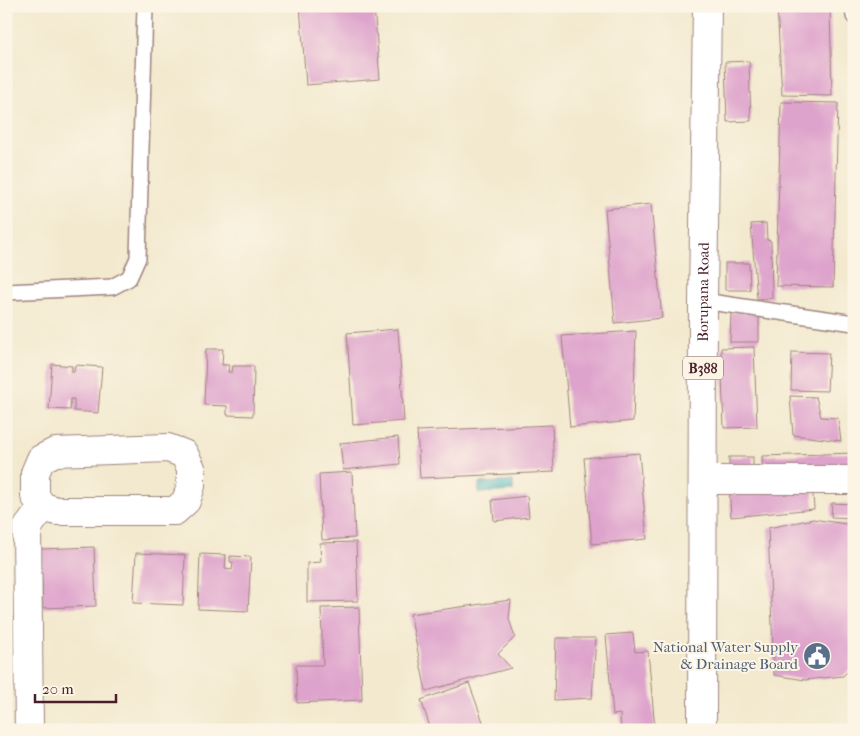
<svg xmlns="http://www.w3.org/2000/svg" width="860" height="736" font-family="'IM FELL French Canon',serif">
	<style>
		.water { fill: #43b3ba; stroke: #466972 }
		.building { fill: #dea3cc }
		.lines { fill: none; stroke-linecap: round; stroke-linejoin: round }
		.lane-casing { stroke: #9e847d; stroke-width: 18 }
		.street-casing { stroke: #9e847d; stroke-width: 30 }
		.primary-casing { stroke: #9e847d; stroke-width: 30 }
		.lane { stroke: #fff; stroke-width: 15 }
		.street { stroke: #fff; stroke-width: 28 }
		.primary { stroke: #fff; stroke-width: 28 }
		.labels { text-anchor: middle; stroke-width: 4; stroke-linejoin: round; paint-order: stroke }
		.shield { fill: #fcf5e5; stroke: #7f5f63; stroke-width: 1 }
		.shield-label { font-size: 14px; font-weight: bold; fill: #4a1f2b }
		.street-label { font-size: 15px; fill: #4a1f2b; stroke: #fcf5e5 }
		.service-label { font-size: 15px; fill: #4e5e75; stroke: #fcf5e5; text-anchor: end }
	</style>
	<rect width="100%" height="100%" fill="#fcf5e5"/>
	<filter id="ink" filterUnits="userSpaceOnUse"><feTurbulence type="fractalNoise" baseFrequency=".02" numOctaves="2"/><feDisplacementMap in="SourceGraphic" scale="10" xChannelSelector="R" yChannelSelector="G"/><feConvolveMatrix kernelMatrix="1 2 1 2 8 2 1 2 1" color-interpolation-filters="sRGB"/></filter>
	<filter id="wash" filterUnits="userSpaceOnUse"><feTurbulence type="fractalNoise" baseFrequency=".0096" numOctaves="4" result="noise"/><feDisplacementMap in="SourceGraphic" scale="20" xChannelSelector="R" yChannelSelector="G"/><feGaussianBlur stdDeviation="1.12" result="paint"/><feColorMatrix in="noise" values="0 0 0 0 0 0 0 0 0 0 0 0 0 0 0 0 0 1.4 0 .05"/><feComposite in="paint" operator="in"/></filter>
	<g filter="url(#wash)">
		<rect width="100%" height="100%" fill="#f3e9cf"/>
		<!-- water -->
		<path class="water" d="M 513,481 L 513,491 L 479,493 L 479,483 Z"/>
		<g id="blocks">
			<!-- building -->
			<g class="building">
				<path d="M 300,6 L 374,6 L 380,79 L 306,85 Z"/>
				<path d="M 777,6 L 830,6 L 832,96 L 782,95 Z"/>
				<path d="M 749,61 L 751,121 L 727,122 L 725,62 Z"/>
				<path d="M 781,102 L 838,103 L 833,287 L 776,286 Z"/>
				<path d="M 651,204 L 662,318 L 615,323 L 605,209 Z"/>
				<path d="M 766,223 L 767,240 L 771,241 L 772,298 L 757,299 L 751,224 Z"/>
				<path d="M 725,263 L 749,263 L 750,290 L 725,290 Z"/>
				<path d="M 731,312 L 759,313 L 759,342 L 730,342 Z"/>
				<path d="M 398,329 L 404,421 L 353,425 L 347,333 Z"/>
				<path d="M 636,331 L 633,421 L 570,427 L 562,336 Z"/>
				<path d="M 754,347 L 757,427 L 724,428 L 721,348 Z"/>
				<path d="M 206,349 L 223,349 L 222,365 L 229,365 L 228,372 L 232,372 L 233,366 L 254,366 L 253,416 L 227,415 L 227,406 L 204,405 Z"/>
				<path d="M 792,352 L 829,353 L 827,391 L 791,390 Z"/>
				<path d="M 52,364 L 72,366 L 72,372 L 74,372 L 75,365 L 102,367 L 98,413 L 74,411 L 74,399 L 71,399 L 70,410 L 49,409 Z"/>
				<path d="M 790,396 L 816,397 L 821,417 L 838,418 L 841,441 L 793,435 Z"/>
				<path d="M 552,425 L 554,472 L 420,478 L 417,431 Z"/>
				<path d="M 398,437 L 400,464 L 343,470 L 340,443 Z"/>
				<path d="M 639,453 L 647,539 L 592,544 L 584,458 Z"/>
				<path d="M 854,453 L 854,472 L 763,476 L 762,456 Z"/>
				<rect x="729" y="457" width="24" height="17"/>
				<path d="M 352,472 L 355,538 L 322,540 L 319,474 Z"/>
				<path d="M 812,481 L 814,509 L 731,517 L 729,486 Z"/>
				<path d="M 527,496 L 529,517 L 494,521 L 492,500 Z"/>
				<path d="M 832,503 L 854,504 L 854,518 L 831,517 Z"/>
				<path d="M 813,519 L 852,525 L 854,569 L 854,665 L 843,676 L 805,680 L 774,675 L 768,528 Z"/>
				<path d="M 356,542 L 358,601 L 307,602 L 307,563 L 321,562 L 320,543 Z"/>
				<path d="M 94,547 L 96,606 L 43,608 L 41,549 Z"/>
				<path d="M 136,553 L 185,555 L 183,605 L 133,603 Z"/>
				<path d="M 200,554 L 226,555 L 225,569 L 232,570 L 233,562 L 230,562 L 230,556 L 251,557 L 248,611 L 198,609 Z"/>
				<path d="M 511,600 L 509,619 L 515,637 L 498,654 L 511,668 L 426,691 L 410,614 Z"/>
				<path d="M 359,607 L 362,700 L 297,703 L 296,665 L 323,665 L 321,608 Z"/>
				<path d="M 633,633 L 635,652 L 648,651 L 655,729 L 621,730 L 620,714 L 613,715 L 606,635 Z"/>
				<path d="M 556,638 L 596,638 L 592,698 L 554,700 Z"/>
				<path d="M 469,683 L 486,730 L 431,730 L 421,700 Z"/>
			</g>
		</g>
	</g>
	<g filter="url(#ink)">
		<use href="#blocks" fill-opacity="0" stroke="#9e847d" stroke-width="1"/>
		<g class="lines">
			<!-- lane casing -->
			<g class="lane-casing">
				<g id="lane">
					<path d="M 853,6 L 854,16"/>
					<path d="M 6,292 L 112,287 L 129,278 L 138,258 L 145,6"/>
					<path d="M 703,301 L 854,323"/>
				</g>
			</g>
			<!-- street casing -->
			<g class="street-casing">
				<g id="street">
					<path d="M 168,448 L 184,454 L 191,468 L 191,486 L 186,501 L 175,511 L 57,511 L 43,507 L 35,496 L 35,473 L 41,459 L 55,452 Z"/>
					<path d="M 703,480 L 854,480"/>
					<path d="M 29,730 L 27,528 L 43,507"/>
				</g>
			</g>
			<!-- primary casing -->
			<g class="primary-casing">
				<g id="primary">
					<path id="s1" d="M 702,730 L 703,301 L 707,6"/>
				</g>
			</g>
			<!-- lane -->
			<use href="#lane" class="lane"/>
			<!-- street -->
			<use href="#street" class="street"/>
			<!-- primary -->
			<use href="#primary" class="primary"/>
		</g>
	</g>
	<!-- icons -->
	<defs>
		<g id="civic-disc" transform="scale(1.4375)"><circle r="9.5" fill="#5c6f8a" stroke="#fcf5e5"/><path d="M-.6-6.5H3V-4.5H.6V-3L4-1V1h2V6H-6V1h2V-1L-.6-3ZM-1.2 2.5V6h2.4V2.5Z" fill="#fff"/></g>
	</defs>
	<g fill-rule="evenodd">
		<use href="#civic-disc" x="817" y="656"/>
	</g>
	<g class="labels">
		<!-- shield labels -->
		<rect class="shield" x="683" y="356.5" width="40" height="23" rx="4"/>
		<g class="shield-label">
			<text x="703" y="373">B388</text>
		</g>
		<!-- street labels -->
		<g class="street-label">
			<text dy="5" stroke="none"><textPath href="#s1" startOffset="438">Borupana Road</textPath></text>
		</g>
		<!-- service labels -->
		<g class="service-label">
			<text x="798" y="652">National Water Supply<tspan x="798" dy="17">&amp; Drainage Board</tspan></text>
		</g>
	</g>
	<!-- margin -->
	<rect width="860" height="736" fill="none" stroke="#fcf5e5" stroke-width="25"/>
	<!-- scale -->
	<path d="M35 694v8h81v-8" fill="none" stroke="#4a1f2b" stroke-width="2.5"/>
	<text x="42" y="694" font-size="15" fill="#4a1f2b" stroke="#fcf5e5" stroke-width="4" paint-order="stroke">20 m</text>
</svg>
